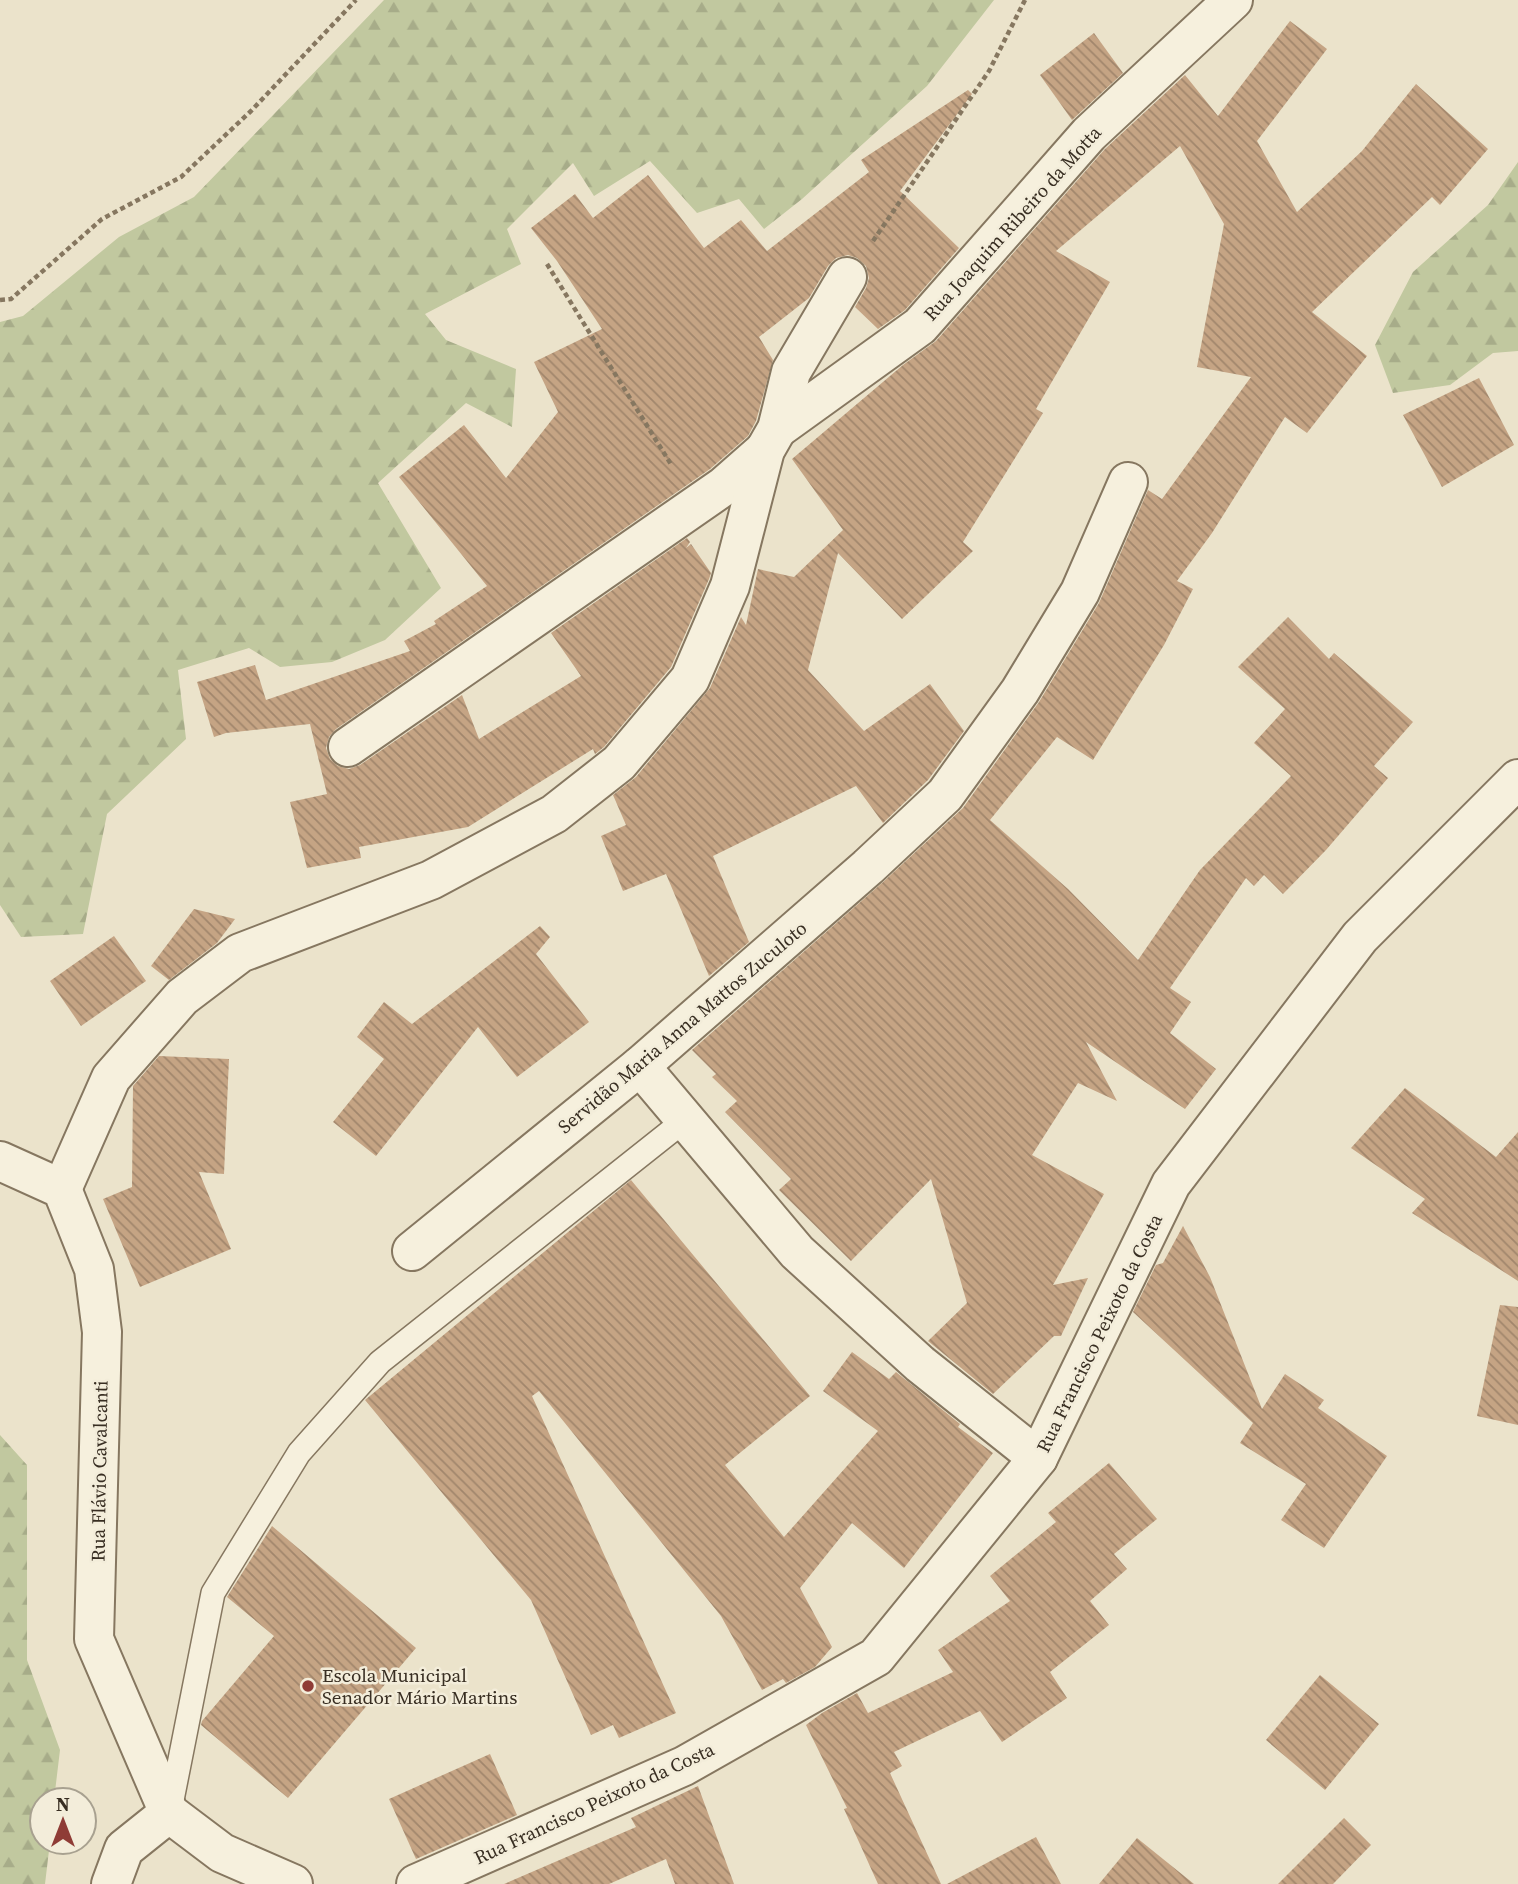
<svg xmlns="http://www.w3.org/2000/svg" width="1518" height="1884" font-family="'Source Serif 4',serif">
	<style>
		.forest { fill: url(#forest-firs) }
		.building { fill: url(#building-back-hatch) }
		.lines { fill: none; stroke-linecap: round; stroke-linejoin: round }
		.service-casing { stroke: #867760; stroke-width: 26 }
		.minor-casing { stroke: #867760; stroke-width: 42 }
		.path { stroke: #867760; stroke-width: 4.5; stroke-dasharray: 5 3.5; stroke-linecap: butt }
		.service { stroke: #f6f0dd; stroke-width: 23 }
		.minor { stroke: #f6f0dd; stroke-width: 38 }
		.poi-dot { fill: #8f3c36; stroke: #f3edda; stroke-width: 2.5 }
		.labels { text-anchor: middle; stroke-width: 5; stroke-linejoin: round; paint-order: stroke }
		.street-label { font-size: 19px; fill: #382e22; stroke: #f3edda }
		.poi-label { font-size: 19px; fill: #382e22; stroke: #f3edda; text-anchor: start }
	</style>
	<defs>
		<pattern id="forest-firs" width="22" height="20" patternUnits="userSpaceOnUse" patternTransform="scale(1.75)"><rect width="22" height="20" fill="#c1c89f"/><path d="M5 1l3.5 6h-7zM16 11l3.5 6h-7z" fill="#a7ac89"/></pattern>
		<pattern id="building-back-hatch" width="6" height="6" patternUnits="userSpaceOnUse" patternTransform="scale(1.75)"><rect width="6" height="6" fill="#c5a484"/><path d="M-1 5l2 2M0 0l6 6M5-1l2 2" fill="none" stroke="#a1866c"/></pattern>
	</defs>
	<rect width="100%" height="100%" fill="#ebe3cb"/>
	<!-- forest -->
	<g class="forest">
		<path d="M 384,0 L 994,0 L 927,86 L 802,199 L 764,229 L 739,199 L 697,213 L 650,161 L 594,196 L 573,163 L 507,229 L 521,264 L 425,314 L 446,340 L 516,369 L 512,427 L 466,403 L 378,483 L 441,588 L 385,640 L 332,662 L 280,667 L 249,648 L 178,670 L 186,739 L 107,814 L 83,934 L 21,937 L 0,905 L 0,322 L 23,316 L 119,237 L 194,197 Z"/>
		<path d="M 1518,162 L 1518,351 L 1493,353 L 1450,385 L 1393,393 L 1375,345 L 1413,272 L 1488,205 Z"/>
		<path d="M 0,1435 L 27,1465 L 27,1660 L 60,1750 L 54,1800 L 42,1800 L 42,1842 L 50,1842 L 45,1884 L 0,1884 Z"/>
	</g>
	<!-- building -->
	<g class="building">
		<path d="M 1290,21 L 1327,49 L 1257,141 L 1297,212 L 1362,151 L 1416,84 L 1488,149 L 1440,205 L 1432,197 L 1312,312 L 1367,356 L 1307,433 L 1285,417 L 1212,533 L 1177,581 L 1193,589 L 1164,645 L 1093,760 L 1057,737 L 990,820 L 1068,889 L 1138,960 L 1200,870 L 1291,776 L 1254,743 L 1285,709 L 1238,667 L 1288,617 L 1329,659 L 1334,653 L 1413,722 L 1374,766 L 1388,778 L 1326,850 L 1283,894 L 1264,875 L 1254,886 L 1246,878 L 1170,988 L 1191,1002 L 1170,1033 L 1216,1069 L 1185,1109 L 1086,1042 L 1117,1101 L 1078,1083 L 1032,1155 L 1104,1194 L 1053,1285 L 1088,1278 L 1061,1336 L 1054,1336 L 993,1394 L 928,1341 L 967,1303 L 931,1179 L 851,1261 L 779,1190 L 791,1179 L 725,1112 L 737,1101 L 712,1077 L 716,1074 L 692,1050 L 882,883 L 963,808 L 1039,702 L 1099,603 L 1148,490 L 1162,499 L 1251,377 L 1197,367 L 1224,224 L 1180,146 L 1056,251 L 1110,282 L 1036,409 L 1043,413 L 963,542 L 973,551 L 902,619 L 838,553 L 808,670 L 864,731 L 930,684 L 964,731 L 928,780 L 883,823 L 856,786 L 713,856 L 749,942 L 709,976 L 666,874 L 623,891 L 601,836 L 626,825 L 613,795 L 636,777 L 710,688 L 741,617 L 746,625 L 758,569 L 794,577 L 843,530 L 792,459 L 903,365 L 936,341 L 1105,149 L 1185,75 L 1218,116 Z"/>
		<path d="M 1094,33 L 1123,73 L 1072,120 L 1040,75 Z"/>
		<path d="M 968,90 L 972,94 L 900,191 L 959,248 L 905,310 L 878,329 L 855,307 L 866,288 L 869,278 L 866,266 L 857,258 L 848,255 L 836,258 L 828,266 L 809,298 L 759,337 L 773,360 L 756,421 L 748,436 L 710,469 L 336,729 L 329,737 L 326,748 L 330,759 L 338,766 L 349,769 L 360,765 L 462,695 L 479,739 L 581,676 L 551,633 L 687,538 L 690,542 L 686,548 L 691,544 L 711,573 L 709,579 L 671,667 L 604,747 L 595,754 L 593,749 L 468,827 L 359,847 L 361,858 L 307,868 L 290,802 L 327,794 L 310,724 L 226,733 L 214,737 L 197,682 L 255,665 L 266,700 L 410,651 L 404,641 L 436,624 L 434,621 L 487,586 L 399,477 L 464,425 L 506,478 L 558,412 L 534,362 L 602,329 L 557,261 L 531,228 L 575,194 L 593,218 L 648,175 L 704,248 L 741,220 L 767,251 L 869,172 L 861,160 Z"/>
		<path d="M 1479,378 L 1514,445 L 1442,487 L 1403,415 Z"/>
		<path d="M 194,909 L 235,919 L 217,943 L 169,980 L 151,966 Z"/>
		<path d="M 540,926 L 550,937 L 536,954 L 589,1022 L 517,1077 L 478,1027 L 376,1156 L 333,1122 L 384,1059 L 357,1037 L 384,1002 L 412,1024 Z"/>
		<path d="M 114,936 L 146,981 L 81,1026 L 50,981 Z"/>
		<path d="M 159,1056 L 229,1059 L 224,1174 L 199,1172 L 231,1249 L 140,1287 L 103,1199 L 132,1187 L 133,1086 Z"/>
		<path d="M 1405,1088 L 1496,1157 L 1518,1132 L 1518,1281 L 1412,1213 L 1425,1199 L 1351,1148 Z"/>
		<path d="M 631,1180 L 810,1396 L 725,1465 L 784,1537 L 878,1431 L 823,1391 L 852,1352 L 889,1379 L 896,1372 L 960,1424 L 958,1427 L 993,1453 L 904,1568 L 852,1523 L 800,1588 L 832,1647 L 815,1667 L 786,1683 L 783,1679 L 762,1690 L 721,1616 L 539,1391 L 532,1396 L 676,1713 L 619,1738 L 613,1725 L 591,1735 L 531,1600 L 365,1400 Z"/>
		<path d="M 1183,1226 L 1210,1277 L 1262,1409 L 1285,1374 L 1324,1400 L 1318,1408 L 1387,1456 L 1324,1548 L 1281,1520 L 1306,1484 L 1240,1443 L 1253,1423 L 1133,1312 L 1156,1265 L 1163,1263 Z"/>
		<path d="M 1500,1305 L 1518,1307 L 1518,1425 L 1477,1416 Z"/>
		<path d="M 1109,1463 L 1157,1519 L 1114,1554 L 1127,1569 L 1090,1601 L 1109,1625 L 1050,1672 L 1067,1698 L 1002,1742 L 980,1711 L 894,1752 L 902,1766 L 890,1773 L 941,1884 L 878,1884 L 844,1809 L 847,1808 L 806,1725 L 822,1713 L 857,1693 L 868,1713 L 953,1672 L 938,1650 L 1010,1601 L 990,1576 L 1056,1522 L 1048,1513 Z"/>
		<path d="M 272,1526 L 416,1648 L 288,1798 L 201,1725 L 202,1721 L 274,1636 L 227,1597 Z"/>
		<path d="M 1320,1675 L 1379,1724 L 1325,1790 L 1266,1740 Z"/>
		<path d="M 490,1754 L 517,1815 L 416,1859 L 389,1799 Z"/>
		<path d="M 698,1786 L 734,1884 L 675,1884 L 666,1859 L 609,1884 L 504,1884 L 636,1827 L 631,1818 Z"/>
		<path d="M 1344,1818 L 1371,1845 L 1333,1884 L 1278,1884 Z"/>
		<path d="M 1036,1837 L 1061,1884 L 947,1884 Z"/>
		<path d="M 1137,1838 L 1194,1884 L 1099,1884 Z"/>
	</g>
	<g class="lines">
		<!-- service casing -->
		<g class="service-casing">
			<path id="service" d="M 170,1810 L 213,1593 L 299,1453 L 380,1362 L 685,1120"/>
		</g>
		<!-- minor casing -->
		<g class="minor-casing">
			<g id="minor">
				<path d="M 777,429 L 920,326 L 1089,134 L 1233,0"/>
				<path d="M 348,747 L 724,486 L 765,450"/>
				<path d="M 640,1066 L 797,1252 L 920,1364 L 1038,1458"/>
				<path d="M 0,1161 L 62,1189 L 94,1269 L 102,1332 L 94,1639 L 169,1813 L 222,1853 L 293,1884"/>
				<path d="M 62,1189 L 111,1078 L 182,997 L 240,953 L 431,880 L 554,814 L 619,763 L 690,679 L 730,586 L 765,450 L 777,429 L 791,372 L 847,277"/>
				<path d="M 412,1251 L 640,1066 L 868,867 L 945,795 L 1020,691 L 1080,592 L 1128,482"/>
				<path d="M 111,1884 L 124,1849 L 169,1813"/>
				<path d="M 416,1884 L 684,1766 L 876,1657 L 1038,1458 L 1171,1184 L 1360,937 L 1518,779"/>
			</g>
		</g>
		<!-- path -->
		<g class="path">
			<path d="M 873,241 L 989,71 L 1025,0"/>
			<path d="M 547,264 L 672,466"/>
			<path d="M 0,300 L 11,299 L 102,219 L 181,177 L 251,111 L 356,0"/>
		</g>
		<!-- service -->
		<use href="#service" class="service"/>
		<!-- minor -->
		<use href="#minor" class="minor"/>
	</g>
	<!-- markers -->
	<circle class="poi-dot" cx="308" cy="1686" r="7"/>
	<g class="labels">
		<!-- street labels -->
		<g class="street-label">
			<text transform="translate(1012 223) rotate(-48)" y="7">Rua Joaquim Ribeiro da Motta</text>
			<text transform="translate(682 1027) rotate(-40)" y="7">Servidão Maria Anna Mattos Zuculoto</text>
			<text transform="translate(1099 1333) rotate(-64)" y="7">Rua Francisco Peixoto da Costa</text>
			<text transform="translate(99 1471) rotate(-89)" y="7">Rua Flávio Cavalcanti</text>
			<text transform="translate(594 1803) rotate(-25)" y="7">Rua Francisco Peixoto da Costa</text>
		</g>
		<!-- poi labels -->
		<g class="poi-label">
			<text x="322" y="1682">Escola Municipal<tspan x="322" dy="22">Senador Mário Martins</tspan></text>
		</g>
	</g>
	<!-- north arrow -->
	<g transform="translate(63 1821)"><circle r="33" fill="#f3edda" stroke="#a8a190" stroke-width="2"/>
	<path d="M0-5L12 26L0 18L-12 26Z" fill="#8f3c36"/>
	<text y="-10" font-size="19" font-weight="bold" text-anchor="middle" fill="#382e22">N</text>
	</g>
</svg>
